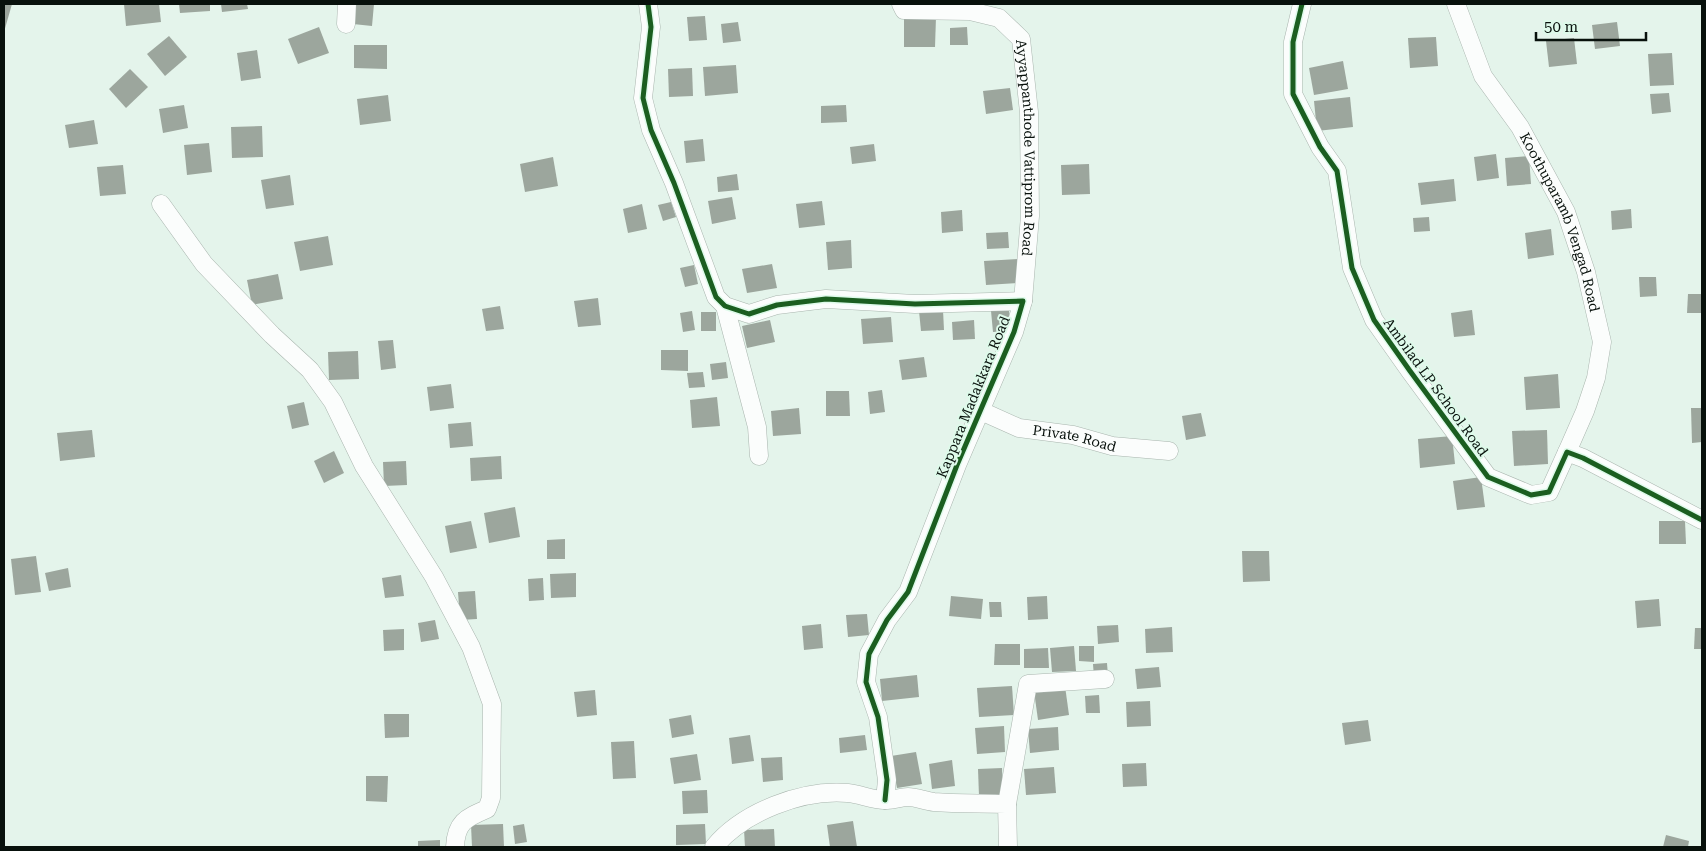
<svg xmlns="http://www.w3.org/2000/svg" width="1706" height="851" font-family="'Roboto Serif',serif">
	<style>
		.building { fill: #9ca69d }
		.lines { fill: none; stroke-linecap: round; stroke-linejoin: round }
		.street-casing { stroke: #a9b5ae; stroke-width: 19 }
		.street { stroke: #fbfdfc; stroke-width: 18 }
		.cycleway-casing { stroke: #defaea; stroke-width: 8 }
		.cycleway { stroke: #1b5e20; stroke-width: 5 }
		.labels { text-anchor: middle; stroke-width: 4; stroke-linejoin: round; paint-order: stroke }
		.street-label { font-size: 14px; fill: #08110c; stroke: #defaea }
	</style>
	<rect width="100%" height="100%" fill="#e4f4eb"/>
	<!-- building -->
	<g class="building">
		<path d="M 4,4 L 12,4 L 4,32 Z"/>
		<path d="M 124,4 L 159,4 L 161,22 L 126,26 Z"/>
		<path d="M 179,4 L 210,4 L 210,11 L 180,13 Z"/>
		<path d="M 221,4 L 247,4 L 248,9 L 222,12 Z"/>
		<path d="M 355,4 L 374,4 L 372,26 L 353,24 Z"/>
		<path d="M 705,16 L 707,40 L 689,41 L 687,17 Z"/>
		<path d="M 904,17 L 936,17 L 935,47 L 904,47 Z"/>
		<path d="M 738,22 L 741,41 L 723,43 L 721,24 Z"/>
		<path d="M 1617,22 L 1620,46 L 1595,49 L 1592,25 Z"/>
		<path d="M 319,27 L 329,53 L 298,64 L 288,39 Z"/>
		<path d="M 967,27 L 968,45 L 950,45 L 950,28 Z"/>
		<path d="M 169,36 L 187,57 L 165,76 L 147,54 Z"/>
		<path d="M 1436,37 L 1438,66 L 1410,68 L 1408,38 Z"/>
		<path d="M 1574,38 L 1577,64 L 1549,67 L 1546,41 Z"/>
		<path d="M 354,45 L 387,45 L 387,69 L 354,68 Z"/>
		<path d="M 257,50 L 261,78 L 241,81 L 237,53 Z"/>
		<path d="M 1672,53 L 1674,85 L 1650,86 L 1648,54 Z"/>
		<path d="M 1343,61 L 1348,89 L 1314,95 L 1309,68 Z"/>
		<path d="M 736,65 L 738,93 L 705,96 L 703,67 Z"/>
		<path d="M 692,68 L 693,96 L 669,97 L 668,69 Z"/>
		<path d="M 130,69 L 148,87 L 126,108 L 109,89 Z"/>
		<path d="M 1010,88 L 1013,110 L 986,114 L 983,91 Z"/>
		<path d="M 1669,93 L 1671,112 L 1652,114 L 1650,94 Z"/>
		<path d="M 388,95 L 391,121 L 360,125 L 357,99 Z"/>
		<path d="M 1350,97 L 1353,127 L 1317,131 L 1314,101 Z"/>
		<path d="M 184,105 L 188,128 L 163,133 L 159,109 Z"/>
		<path d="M 846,105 L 847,122 L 821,123 L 821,106 Z"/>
		<path d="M 94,120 L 98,144 L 69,148 L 65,125 Z"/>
		<path d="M 262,126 L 263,157 L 232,158 L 231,127 Z"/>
		<path d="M 703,139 L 705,161 L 686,163 L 684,141 Z"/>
		<path d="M 209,143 L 212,172 L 187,175 L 184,145 Z"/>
		<path d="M 874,144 L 876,161 L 852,164 L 850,147 Z"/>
		<path d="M 1496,154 L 1499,178 L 1477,181 L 1474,157 Z"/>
		<path d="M 1529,156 L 1531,184 L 1507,186 L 1505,158 Z"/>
		<path d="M 553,157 L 558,186 L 525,192 L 520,164 Z"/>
		<path d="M 1089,164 L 1090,194 L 1062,195 L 1061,165 Z"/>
		<path d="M 123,165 L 126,194 L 100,196 L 97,167 Z"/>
		<path d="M 737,174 L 739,190 L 718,192 L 717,177 Z"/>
		<path d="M 290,175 L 294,205 L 266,209 L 261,180 Z"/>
		<path d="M 1454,179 L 1456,201 L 1421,205 L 1418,183 Z"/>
		<path d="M 732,197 L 736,219 L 712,224 L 708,201 Z"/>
		<path d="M 822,201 L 825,225 L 799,228 L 796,204 Z"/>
		<path d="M 671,202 L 676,217 L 663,221 L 658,205 Z"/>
		<path d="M 642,204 L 647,229 L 628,233 L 623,209 Z"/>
		<path d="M 1631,209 L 1632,228 L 1612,230 L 1611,211 Z"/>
		<path d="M 962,210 L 963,231 L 942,233 L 941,212 Z"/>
		<path d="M 1429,217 L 1430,231 L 1414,232 L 1413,218 Z"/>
		<path d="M 1551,229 L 1554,255 L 1528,259 L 1525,233 Z"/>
		<path d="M 1008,232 L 1009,248 L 987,249 L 986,233 Z"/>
		<path d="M 328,236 L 333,265 L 300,271 L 294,242 Z"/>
		<path d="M 851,240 L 852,268 L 828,270 L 826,242 Z"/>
		<path d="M 1018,259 L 1019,283 L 986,285 L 984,261 Z"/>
		<path d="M 772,264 L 777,288 L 747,293 L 742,269 Z"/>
		<path d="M 694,265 L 698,284 L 685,287 L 680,268 Z"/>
		<path d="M 278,274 L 283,299 L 252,305 L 247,280 Z"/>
		<path d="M 1639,277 L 1656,277 L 1657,296 L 1640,297 Z"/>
		<path d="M 1688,294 L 1702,294 L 1702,313 L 1687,313 Z"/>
		<path d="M 598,298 L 601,325 L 578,327 L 574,301 Z"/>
		<path d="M 500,306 L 504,329 L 486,331 L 482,309 Z"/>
		<path d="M 943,310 L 944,330 L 921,331 L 919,311 Z"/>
		<path d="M 1009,310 L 1010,331 L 993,332 L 991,311 Z"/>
		<path d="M 1472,310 L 1475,335 L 1454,337 L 1451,313 Z"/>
		<path d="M 692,311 L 695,330 L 683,332 L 680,313 Z"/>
		<rect x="701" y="312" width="15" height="19"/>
		<path d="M 891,317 L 893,342 L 863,344 L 861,319 Z"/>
		<path d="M 770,320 L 775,342 L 747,348 L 742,326 Z"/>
		<path d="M 974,320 L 975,339 L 953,340 L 952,322 Z"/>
		<path d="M 393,340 L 396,368 L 381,370 L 378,341 Z"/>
		<path d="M 661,350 L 688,350 L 688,371 L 661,370 Z"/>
		<path d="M 358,351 L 359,379 L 329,380 L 328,352 Z"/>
		<path d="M 924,357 L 927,377 L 902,380 L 899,360 Z"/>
		<path d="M 726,362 L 728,378 L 712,380 L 710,364 Z"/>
		<path d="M 703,372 L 705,387 L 689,388 L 687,373 Z"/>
		<path d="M 1558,374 L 1560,408 L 1526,410 L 1524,377 Z"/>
		<path d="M 451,384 L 454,408 L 430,411 L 427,387 Z"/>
		<path d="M 882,390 L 885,412 L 870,414 L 868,392 Z"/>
		<path d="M 826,391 L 849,391 L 850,416 L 826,416 Z"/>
		<path d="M 717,397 L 720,426 L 692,428 L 690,400 Z"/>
		<path d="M 304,402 L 309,425 L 292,429 L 287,406 Z"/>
		<path d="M 799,408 L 801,434 L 773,436 L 771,411 Z"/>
		<path d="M 1691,408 L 1702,408 L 1702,442 L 1692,443 Z"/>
		<path d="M 1201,413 L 1206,436 L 1186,440 L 1182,416 Z"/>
		<path d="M 471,422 L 473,446 L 450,448 L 448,424 Z"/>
		<path d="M 92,430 L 95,457 L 60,461 L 57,433 Z"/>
		<path d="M 1547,430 L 1548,464 L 1514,466 L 1512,431 Z"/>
		<path d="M 1452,436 L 1455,464 L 1420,468 L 1418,439 Z"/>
		<path d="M 334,451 L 344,473 L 324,483 L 314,461 Z"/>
		<path d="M 501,456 L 502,479 L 471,481 L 470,458 Z"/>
		<path d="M 406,461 L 407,485 L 384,486 L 383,462 Z"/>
		<path d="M 1481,477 L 1485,507 L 1457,510 L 1453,481 Z"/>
		<path d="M 515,507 L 520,537 L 489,543 L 484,513 Z"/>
		<path d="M 471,521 L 477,548 L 450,553 L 445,526 Z"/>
		<path d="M 1659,521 L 1685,521 L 1686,544 L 1659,544 Z"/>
		<path d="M 565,539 L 565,559 L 547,559 L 547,540 Z"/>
		<path d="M 1242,551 L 1269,551 L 1270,581 L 1243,582 Z"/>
		<path d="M 36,556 L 41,592 L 15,595 L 11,559 Z"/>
		<path d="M 68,568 L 71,587 L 49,591 L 45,573 Z"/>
		<path d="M 576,573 L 576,597 L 551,598 L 550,574 Z"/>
		<path d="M 401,575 L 404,596 L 385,598 L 382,578 Z"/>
		<path d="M 543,578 L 544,600 L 529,601 L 528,579 Z"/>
		<path d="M 475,591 L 477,619 L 460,620 L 458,592 Z"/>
		<path d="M 951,596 L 983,599 L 981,619 L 949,616 Z"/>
		<path d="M 1047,596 L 1048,619 L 1028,620 L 1027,597 Z"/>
		<path d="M 1659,599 L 1661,626 L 1637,628 L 1635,601 Z"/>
		<path d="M 989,602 L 1001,602 L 1002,617 L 990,617 Z"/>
		<path d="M 867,614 L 869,635 L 848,637 L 846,615 Z"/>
		<path d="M 435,620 L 439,639 L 421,642 L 418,623 Z"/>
		<path d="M 821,624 L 823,648 L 804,650 L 802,626 Z"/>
		<path d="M 1118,625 L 1119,642 L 1098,644 L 1097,626 Z"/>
		<path d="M 1172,627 L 1173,652 L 1146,653 L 1145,629 Z"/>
		<path d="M 1695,628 L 1702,628 L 1702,649 L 1694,649 Z"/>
		<path d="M 404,629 L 404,650 L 384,651 L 383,630 Z"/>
		<path d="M 995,644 L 1020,644 L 1020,665 L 994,665 Z"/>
		<path d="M 1074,646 L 1076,671 L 1052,672 L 1050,648 Z"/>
		<path d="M 1079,646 L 1094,646 L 1094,662 L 1079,661 Z"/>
		<path d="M 1048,648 L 1049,668 L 1024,668 L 1024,649 Z"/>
		<path d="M 1107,663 L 1108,677 L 1094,678 L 1093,664 Z"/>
		<path d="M 1159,667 L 1161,687 L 1137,689 L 1135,669 Z"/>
		<path d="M 917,675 L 919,697 L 882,701 L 880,679 Z"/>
		<path d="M 1012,686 L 1014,715 L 979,717 L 977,688 Z"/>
		<path d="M 1065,686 L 1069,715 L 1038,720 L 1034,691 Z"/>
		<path d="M 595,690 L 597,715 L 577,717 L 574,692 Z"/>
		<path d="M 1099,695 L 1100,713 L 1086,713 L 1085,696 Z"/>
		<path d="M 1150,701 L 1151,726 L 1127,727 L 1126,702 Z"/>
		<path d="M 384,714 L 409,714 L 409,737 L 385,738 Z"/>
		<path d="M 691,715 L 694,734 L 672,738 L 669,719 Z"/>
		<path d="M 1368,720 L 1371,741 L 1345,745 L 1342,723 Z"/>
		<path d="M 1004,726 L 1005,752 L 977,754 L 975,728 Z"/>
		<path d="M 1058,727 L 1059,750 L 1030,753 L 1028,729 Z"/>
		<path d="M 750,735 L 754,761 L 732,764 L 729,738 Z"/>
		<path d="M 865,735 L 867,750 L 840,753 L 839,738 Z"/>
		<path d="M 634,741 L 636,778 L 613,779 L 611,742 Z"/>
		<path d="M 916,752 L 922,784 L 897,788 L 891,756 Z"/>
		<path d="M 697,754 L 701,780 L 674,784 L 670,758 Z"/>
		<path d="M 782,757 L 783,780 L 763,782 L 761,758 Z"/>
		<path d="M 952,760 L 955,786 L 932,789 L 929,764 Z"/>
		<path d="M 1146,763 L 1147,786 L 1123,787 L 1122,764 Z"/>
		<path d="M 1054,767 L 1056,793 L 1026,795 L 1024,769 Z"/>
		<path d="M 1002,768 L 1003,795 L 979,796 L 978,769 Z"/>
		<path d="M 366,776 L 388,776 L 387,802 L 366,801 Z"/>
		<path d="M 707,790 L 708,813 L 683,814 L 682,791 Z"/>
		<path d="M 853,821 L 857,847 L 830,847 L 827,825 Z"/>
		<path d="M 503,824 L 504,847 L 472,847 L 471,825 Z"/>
		<path d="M 524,824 L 527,842 L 515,844 L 513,826 Z"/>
		<path d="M 705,824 L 706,844 L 676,845 L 676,825 Z"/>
		<path d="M 774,829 L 775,847 L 745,847 L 744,830 Z"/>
		<path d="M 1666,835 L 1689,841 L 1688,847 L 1663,847 Z"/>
		<path d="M 440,840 L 440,847 L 418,847 L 418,841 Z"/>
	</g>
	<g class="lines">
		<!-- street casing -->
		<g class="street-casing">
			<g id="street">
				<path d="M 648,4 L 651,27 L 643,98 L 651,130 L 674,183 L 716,297 L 725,306 L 749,314 L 777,305 L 826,299 L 915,304 L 1023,301 L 1014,332 L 957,465 L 908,592 L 887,620 L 869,654 L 866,682 L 878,717 L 887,780 L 885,800"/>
				<path id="s1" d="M 901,4 L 904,10 L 970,11 L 999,18 L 1021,39 L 1029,112 L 1030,216 L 1023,301"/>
				<path d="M 1302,4 L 1293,42 L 1293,94 L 1320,147 L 1337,171 L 1352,268 L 1374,320 L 1410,371 L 1488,477 L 1531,495 L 1549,492 L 1567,452 L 1583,458 L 1702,520"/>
				<path id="s2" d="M 1456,4 L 1483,76 L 1520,127 L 1566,212 L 1586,272 L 1602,342 L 1596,378 L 1585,411 L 1567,452"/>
				<path d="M 346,24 L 347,4"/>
				<path d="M 161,204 L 204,264 L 272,335 L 310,370 L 333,402 L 364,466 L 434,577 L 471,647 L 492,704 L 491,798 L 487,809 C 466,818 456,822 455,847"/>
				<path d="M 725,306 L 757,427 L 759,456"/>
				<path id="s3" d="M 981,411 L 1019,428 L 1073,435 L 1112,446 L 1169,451"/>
				<path d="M 1007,804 L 1028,684 L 1105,679"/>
				<path d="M 714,847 C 743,812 802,789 848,793 C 860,794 872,800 885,800 C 893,801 900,797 908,797 C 916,797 925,801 934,802 C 958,804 983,803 1007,804 L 1008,847"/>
			</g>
		</g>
		<!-- street -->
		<use href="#street" class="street"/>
		<!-- cycleway casing -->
		<g class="cycleway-casing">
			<g id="cycleway">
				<path d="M 648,4 L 651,27 L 643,98 L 651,130 L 674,183 L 716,297 L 725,306 L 749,314 L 777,305 L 826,299 L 915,304 L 1023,301 L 1014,332 L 957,465 L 908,592 L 887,620 L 869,654 L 866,682 L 878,717 L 887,780 L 885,800"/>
				<path d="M 1302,4 L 1293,42 L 1293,94 L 1320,147 L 1337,171 L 1352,268 L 1374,320 L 1410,371 L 1488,477 L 1531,495 L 1549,492 L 1567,452 L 1583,458 L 1702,520"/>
			</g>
		</g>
		<!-- cycleway -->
		<use href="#cycleway" class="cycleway"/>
	</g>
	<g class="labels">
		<!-- street labels -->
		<g class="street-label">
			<text dy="5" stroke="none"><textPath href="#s1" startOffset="242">Ayyappanthode Vattiprom Road</textPath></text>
			<text dy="5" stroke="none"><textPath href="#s2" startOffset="244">Koothuparamb Vengad Road</textPath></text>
			<text transform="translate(1436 387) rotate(54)" y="5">Ambilad LP School Road</text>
			<text transform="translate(973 397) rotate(-68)" y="5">Kappara Madakkara Road</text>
			<text dy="5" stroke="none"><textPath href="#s3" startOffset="98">Private Road</textPath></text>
		</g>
	</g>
	<!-- border -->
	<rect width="1706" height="851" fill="none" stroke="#08110c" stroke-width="10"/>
	<!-- scale -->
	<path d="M1536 32v8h110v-8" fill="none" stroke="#08110c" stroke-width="2.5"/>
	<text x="1544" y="32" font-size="15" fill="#08110c" stroke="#defaea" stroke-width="4" paint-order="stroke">50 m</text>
</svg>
